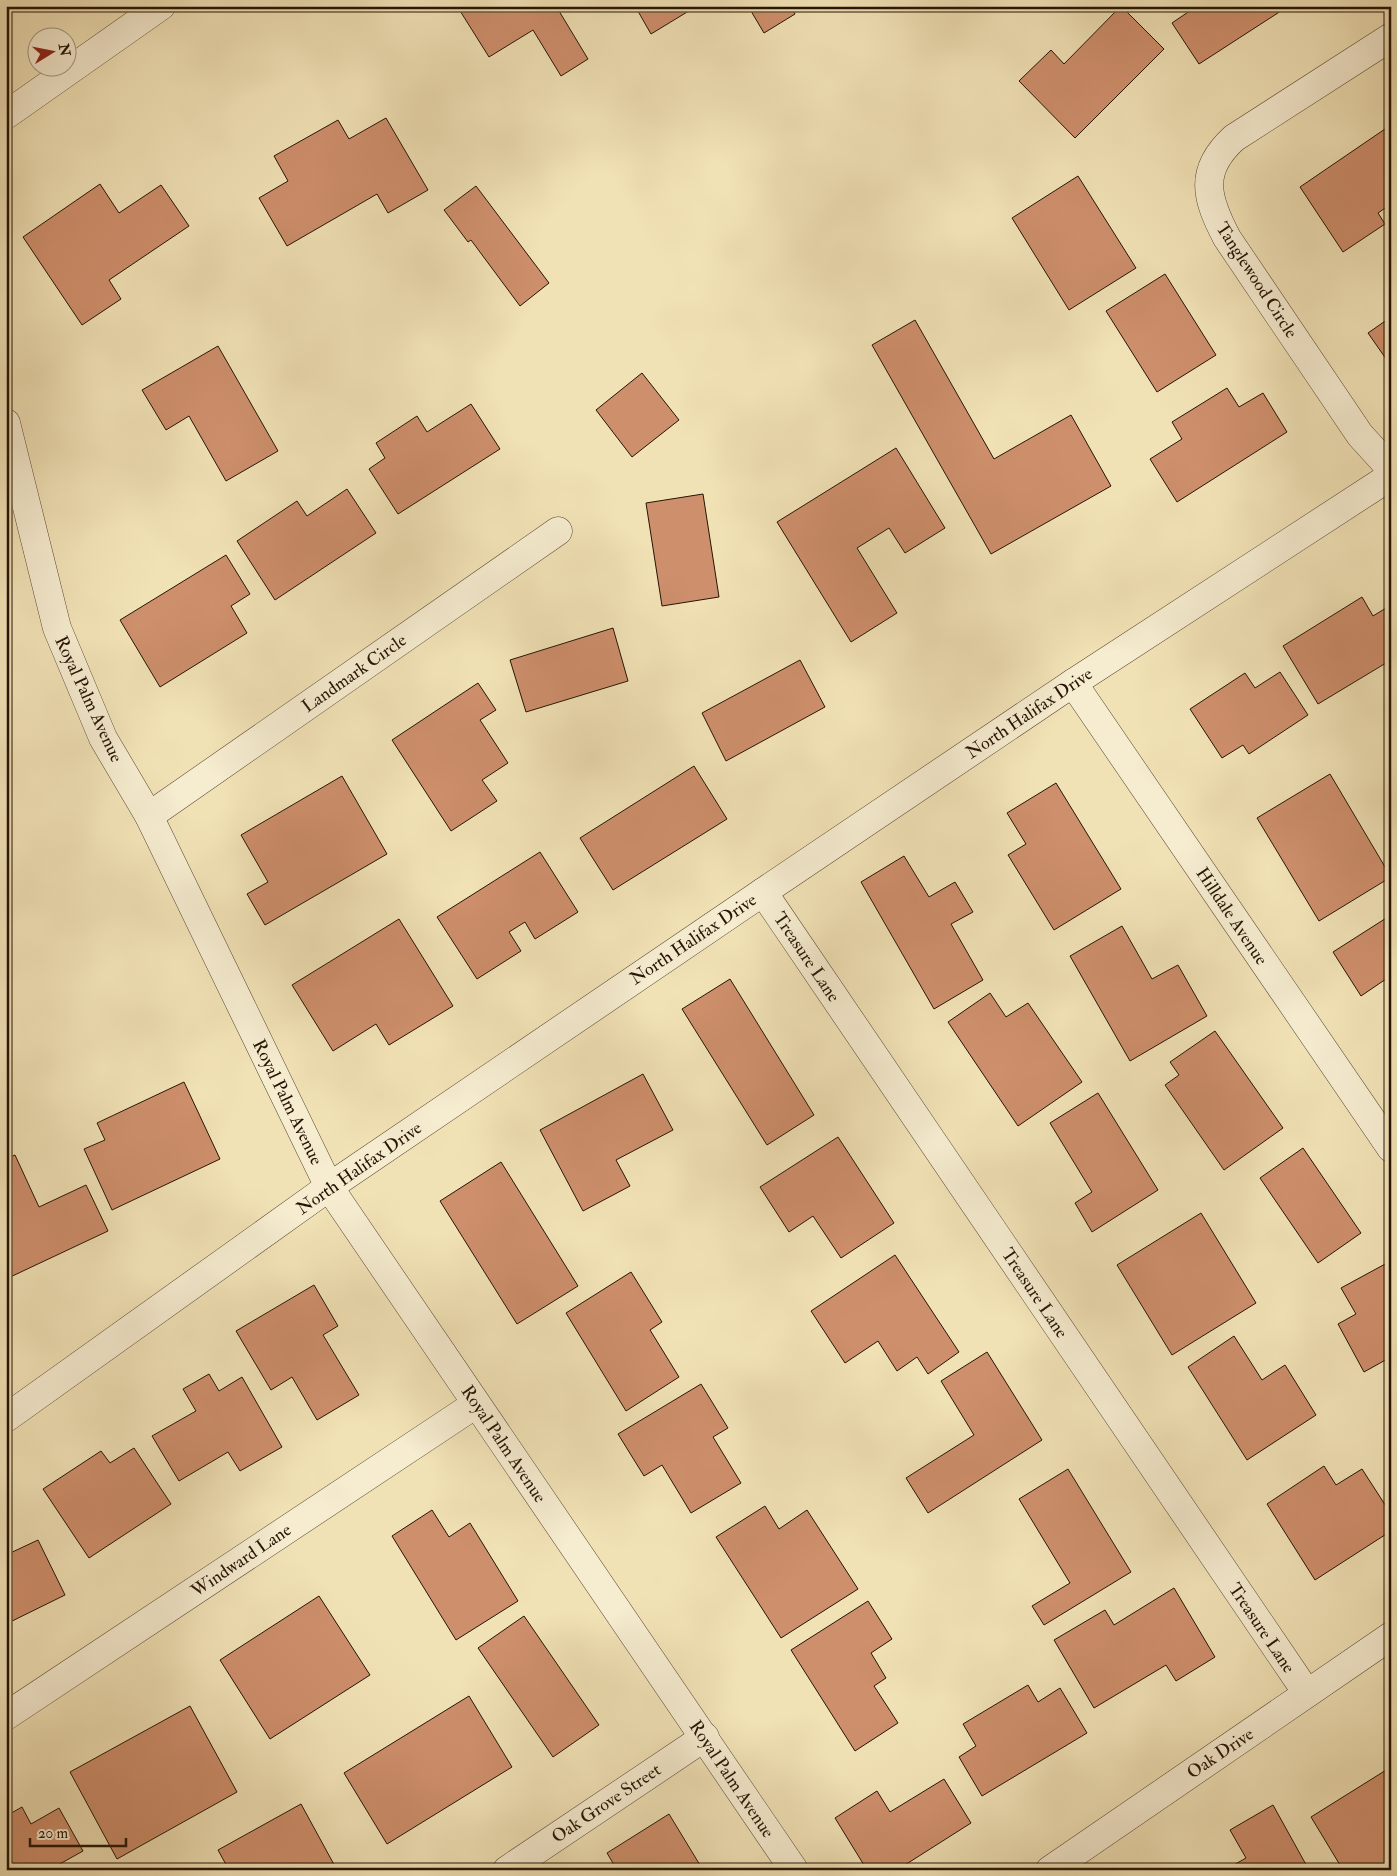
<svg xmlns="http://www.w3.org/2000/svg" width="1397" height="1876" font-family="'IM FELL Double Pica',serif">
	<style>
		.building { fill: #ce8f6c; stroke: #251405 }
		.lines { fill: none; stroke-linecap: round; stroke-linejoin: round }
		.minor-casing { stroke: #584831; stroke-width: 29 }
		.tertiary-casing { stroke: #584831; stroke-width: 29 }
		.minor { stroke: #f6ecd0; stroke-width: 28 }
		.tertiary { stroke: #f6ecd0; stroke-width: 28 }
		.labels { text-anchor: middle; stroke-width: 4.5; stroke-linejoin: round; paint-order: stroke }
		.street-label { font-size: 18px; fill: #251405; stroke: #f6ecd0 }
	</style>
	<rect width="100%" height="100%" fill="#f1e2b6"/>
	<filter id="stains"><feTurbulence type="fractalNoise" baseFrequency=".004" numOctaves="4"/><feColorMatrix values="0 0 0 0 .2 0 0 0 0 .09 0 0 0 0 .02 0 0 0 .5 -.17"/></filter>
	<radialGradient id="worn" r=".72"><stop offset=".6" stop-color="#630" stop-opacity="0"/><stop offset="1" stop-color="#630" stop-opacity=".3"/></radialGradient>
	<!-- building -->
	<g class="building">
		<path d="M 457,6 L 556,6 L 588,59 L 561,76 L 533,30 L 489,57 Z"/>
		<path d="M 635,6 L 697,6 L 651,34 Z"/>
		<path d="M 748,6 L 791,6 L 795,14 L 764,33 Z"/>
		<path d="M 1121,6 L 1164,49 L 1075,138 L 1019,81 L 1051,50 L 1064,64 Z"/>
		<path d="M 1197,6 L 1282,6 L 1284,9 L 1199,64 L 1172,23 Z"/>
		<path d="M 386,118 L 428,190 L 388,213 L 377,194 L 287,246 L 259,198 L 288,181 L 274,156 L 338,120 L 349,139 Z"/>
		<path d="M 1385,129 L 1391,137 L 1391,204 L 1378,213 L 1385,224 L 1343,252 L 1300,187 Z"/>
		<path d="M 1078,176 L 1136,268 L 1069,310 L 1012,218 Z"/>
		<path d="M 100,184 L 119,213 L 161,185 L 189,226 L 109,280 L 121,299 L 82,325 L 23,237 Z"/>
		<path d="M 476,186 L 549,283 L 520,306 L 471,240 L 468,242 L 444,210 Z"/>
		<path d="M 1165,274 L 1216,355 L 1157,392 L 1106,311 Z"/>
		<path d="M 1391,317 L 1391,366 L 1368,333 Z"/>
		<path d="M 915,320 L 994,459 L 1071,415 L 1111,486 L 991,554 L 872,345 Z"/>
		<path d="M 218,346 L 278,451 L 226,481 L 189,416 L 166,430 L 142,390 Z"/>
		<path d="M 642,373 L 679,420 L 632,457 L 596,410 Z"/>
		<path d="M 1227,388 L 1239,407 L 1263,393 L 1287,432 L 1177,502 L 1150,459 L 1182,439 L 1172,422 Z"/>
		<path d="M 471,404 L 500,449 L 398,514 L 369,469 L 385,458 L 376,443 L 417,416 L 427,432 Z"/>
		<path d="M 896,448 L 945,528 L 905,553 L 889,528 L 857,548 L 897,613 L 851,642 L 777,522 Z"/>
		<path d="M 347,489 L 376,533 L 275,600 L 237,541 L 297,501 L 307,516 Z"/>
		<path d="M 703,494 L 719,597 L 662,606 L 646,503 Z"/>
		<path d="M 226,555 L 250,594 L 231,606 L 247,633 L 160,687 L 120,620 Z"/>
		<path d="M 1362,597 L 1373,616 L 1391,605 L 1391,660 L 1318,704 L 1283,646 Z"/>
		<path d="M 613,628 L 628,681 L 526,712 L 510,660 Z"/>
		<path d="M 800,660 L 825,707 L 726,761 L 702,713 Z"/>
		<path d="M 1280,672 L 1308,715 L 1249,754 L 1243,745 L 1222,758 L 1190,709 L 1245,673 L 1255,688 Z"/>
		<path d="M 478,683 L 496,710 L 480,720 L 508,763 L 482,780 L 497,801 L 451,831 L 392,740 Z"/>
		<path d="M 694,766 L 727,819 L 613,890 L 580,838 Z"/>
		<path d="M 1330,774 L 1391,877 L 1319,921 L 1257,818 Z"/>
		<path d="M 342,776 L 387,854 L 265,925 L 247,894 L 268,882 L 241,835 Z"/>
		<path d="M 1056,783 L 1121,889 L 1054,930 L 1008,855 L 1026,844 L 1007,813 Z"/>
		<path d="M 540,852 L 578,912 L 535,939 L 525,922 L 509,932 L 521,951 L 477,979 L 437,917 Z"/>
		<path d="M 904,856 L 929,897 L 955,882 L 973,912 L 951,924 L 983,980 L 934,1009 L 861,882 Z"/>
		<path d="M 1391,915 L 1391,987 L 1386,979 L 1361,996 L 1333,952 Z"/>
		<path d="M 399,919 L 453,1006 L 389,1045 L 376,1024 L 333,1051 L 292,985 Z"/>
		<path d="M 1122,926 L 1152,979 L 1178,965 L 1207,1016 L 1130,1061 L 1070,956 Z"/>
		<path d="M 730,979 L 814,1115 L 767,1145 L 682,1009 Z"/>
		<path d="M 990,993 L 1006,1017 L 1028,1003 L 1082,1082 L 1018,1126 L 948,1022 Z"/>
		<path d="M 1215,1031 L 1283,1128 L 1224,1170 L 1165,1085 L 1179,1075 L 1170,1062 Z"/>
		<path d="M 643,1074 L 673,1130 L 616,1160 L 630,1186 L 583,1211 L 540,1130 Z"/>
		<path d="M 184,1082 L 220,1159 L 112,1210 L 84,1149 L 105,1140 L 97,1123 Z"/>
		<path d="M 1098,1093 L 1158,1190 L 1092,1232 L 1075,1203 L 1092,1192 L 1050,1123 Z"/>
		<path d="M 838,1137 L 894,1223 L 841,1258 L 813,1216 L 789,1232 L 760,1187 Z"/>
		<path d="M 1303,1148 L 1361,1233 L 1318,1263 L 1260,1178 Z"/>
		<path d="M 15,1155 L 39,1207 L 86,1185 L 108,1231 L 6,1279 L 6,1159 Z"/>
		<path d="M 501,1162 L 578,1286 L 517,1324 L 440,1201 Z"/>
		<path d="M 1201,1213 L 1256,1303 L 1172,1355 L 1117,1265 Z"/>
		<path d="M 895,1255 L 959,1352 L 928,1374 L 917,1357 L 897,1371 L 878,1341 L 845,1363 L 811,1311 Z"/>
		<path d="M 1387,1263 L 1391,1269 L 1391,1361 L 1389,1358 L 1364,1372 L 1338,1324 L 1356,1314 L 1341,1288 Z"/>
		<path d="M 631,1272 L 662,1322 L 650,1330 L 679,1377 L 626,1411 L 566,1313 Z"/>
		<path d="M 314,1285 L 338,1326 L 323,1335 L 359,1395 L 317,1420 L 292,1377 L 271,1390 L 236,1331 Z"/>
		<path d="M 1234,1336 L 1262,1380 L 1285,1365 L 1316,1415 L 1247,1460 L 1188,1367 Z"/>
		<path d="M 987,1352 L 1042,1440 L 928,1513 L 906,1478 L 974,1435 L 941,1381 Z"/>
		<path d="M 209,1374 L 219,1391 L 242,1377 L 282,1447 L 240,1471 L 228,1452 L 179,1481 L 152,1436 L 196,1411 L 183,1389 Z"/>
		<path d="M 701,1384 L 728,1428 L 713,1437 L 741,1483 L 691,1513 L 662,1465 L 644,1476 L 618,1434 Z"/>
		<path d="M 134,1448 L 171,1504 L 89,1558 L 43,1489 L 101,1451 L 110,1463 Z"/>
		<path d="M 1324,1466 L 1336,1485 L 1362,1469 L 1391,1514 L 1391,1531 L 1315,1580 L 1267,1504 Z"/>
		<path d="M 1068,1469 L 1131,1572 L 1044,1625 L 1032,1606 L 1070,1583 L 1019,1499 Z"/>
		<path d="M 765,1506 L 779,1529 L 807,1510 L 858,1589 L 781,1638 L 716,1537 Z"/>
		<path d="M 432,1510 L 449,1537 L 470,1523 L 518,1601 L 456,1640 L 392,1536 Z"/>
		<path d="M 38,1540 L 65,1595 L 6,1624 L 6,1555 Z"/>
		<path d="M 1174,1588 L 1215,1657 L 1176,1681 L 1166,1665 L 1094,1708 L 1054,1640 L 1105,1610 L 1114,1625 Z"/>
		<path d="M 319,1596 L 370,1675 L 270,1739 L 220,1660 Z"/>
		<path d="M 868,1601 L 892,1639 L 871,1653 L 886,1678 L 874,1686 L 898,1723 L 855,1751 L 791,1650 Z"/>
		<path d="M 524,1616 L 599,1725 L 553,1757 L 478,1648 Z"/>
		<path d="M 1028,1685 L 1038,1702 L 1060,1688 L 1087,1733 L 982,1796 L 959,1757 L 976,1746 L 963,1724 Z"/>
		<path d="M 469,1696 L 512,1767 L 387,1844 L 344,1773 Z"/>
		<path d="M 190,1706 L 237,1792 L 117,1859 L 70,1772 Z"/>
		<path d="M 1391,1767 L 1391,1870 L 1343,1870 L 1311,1817 Z"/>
		<path d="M 944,1779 L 971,1823 L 897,1870 L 867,1870 L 835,1818 L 877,1791 L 890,1812 Z"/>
		<path d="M 301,1804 L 337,1870 L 229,1870 L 218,1850 Z"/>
		<path d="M 1273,1805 L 1309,1870 L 1225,1870 L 1246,1858 L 1230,1830 Z"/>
		<path d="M 22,1807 L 31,1824 L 59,1808 L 83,1851 L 49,1870 L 6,1870 L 6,1816 Z"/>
		<path d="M 669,1814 L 703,1870 L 617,1870 L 607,1853 Z"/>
	</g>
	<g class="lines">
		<!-- minor casing -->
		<g class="minor-casing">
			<g id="minor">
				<path d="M 1391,37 L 1234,138 C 1198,171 1206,198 1227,238 L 1360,435 L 1391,469"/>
				<path d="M 6,115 L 161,6"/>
				<path d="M 6,423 L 57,628 L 103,738 L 149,816 L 329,1187 L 794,1870"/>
				<path d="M 1073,683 L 1391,1148"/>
				<path d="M 149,816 L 558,531"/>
				<path d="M 763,892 L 1307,1693"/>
				<path d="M 6,1716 L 476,1404"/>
				<path d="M 507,1870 L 705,1737"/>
				<path d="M 1050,1870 L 1391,1636"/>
			</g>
		</g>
		<!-- tertiary casing -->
		<g class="tertiary-casing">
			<path id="tertiary" d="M 6,1418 L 329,1187 L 763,892 L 1073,683 L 1391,476"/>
		</g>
		<!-- minor -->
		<use href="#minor" class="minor"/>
		<!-- tertiary -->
		<use href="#tertiary" class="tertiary"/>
	</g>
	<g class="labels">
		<!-- street labels -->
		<g class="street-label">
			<text transform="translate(1257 280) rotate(57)" y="6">Tanglewood Circle</text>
			<text transform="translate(354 673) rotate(-35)" y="6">Landmark Circle</text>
			<text transform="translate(89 699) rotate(65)" y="6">Royal Palm Avenue</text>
			<text transform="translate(1029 713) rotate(-34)" y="6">North Halifax Drive</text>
			<text transform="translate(1232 916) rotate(56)" y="6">Hilldale Avenue</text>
			<text transform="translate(693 939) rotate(-34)" y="6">North Halifax Drive</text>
			<text transform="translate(807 957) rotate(56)" y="6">Treasure Lane</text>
			<text transform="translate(288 1102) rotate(64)" y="6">Royal Palm Avenue</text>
			<text transform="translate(359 1168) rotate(-35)" y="6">North Halifax Drive</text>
			<text transform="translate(1035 1293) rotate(56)" y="6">Treasure Lane</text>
			<text transform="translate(504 1444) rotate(56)" y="6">Royal Palm Avenue</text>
			<text transform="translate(241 1560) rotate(-34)" y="6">Windward Lane</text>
			<text transform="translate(1262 1628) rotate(56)" y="6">Treasure Lane</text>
			<text transform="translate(1220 1753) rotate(-34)" y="6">Oak Drive</text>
			<text transform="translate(732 1779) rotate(56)" y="6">Royal Palm Avenue</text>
			<text transform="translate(606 1803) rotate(-34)" y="6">Oak Grove Street</text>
		</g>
	</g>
	<!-- margin -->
	<rect width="1397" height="1876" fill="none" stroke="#f1e2b6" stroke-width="25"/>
	<rect x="8" y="8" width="1382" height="1861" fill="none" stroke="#251405" stroke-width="2.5"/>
	<rect x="12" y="12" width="1372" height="1851" fill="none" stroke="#251405"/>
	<!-- north arrow -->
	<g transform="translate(52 52) rotate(80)"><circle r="24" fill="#f6ecd0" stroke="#a2967f"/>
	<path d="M0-4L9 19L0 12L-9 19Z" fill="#8f2418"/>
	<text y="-8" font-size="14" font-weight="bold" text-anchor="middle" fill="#251405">N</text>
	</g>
	<!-- scale -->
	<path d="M30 1838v8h96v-8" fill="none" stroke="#251405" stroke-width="2.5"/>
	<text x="38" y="1838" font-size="15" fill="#251405" stroke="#f6ecd0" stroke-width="4" paint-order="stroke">20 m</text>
	<rect width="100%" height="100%" filter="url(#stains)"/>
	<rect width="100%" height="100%" fill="url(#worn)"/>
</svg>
